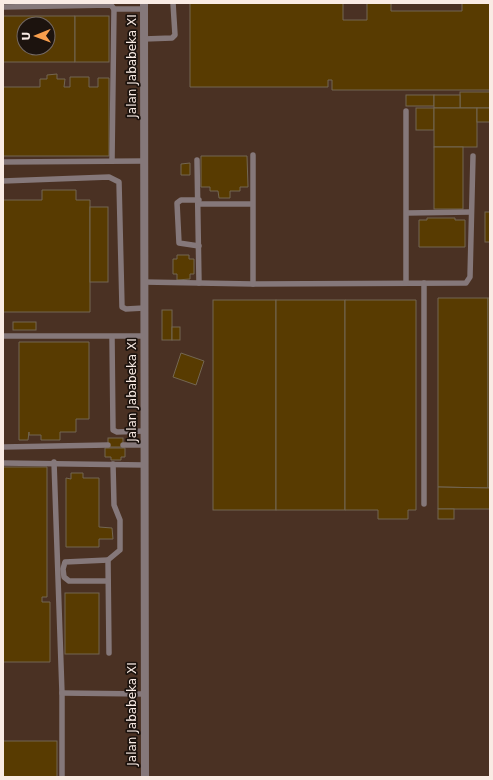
<svg xmlns="http://www.w3.org/2000/svg" width="493" height="780" font-family="'DejaVu Sans',sans-serif">
	<style>
		.built { fill: #4a3123; fill-rule: evenodd }
		.building { fill: #583b01; stroke: #736652; fill-rule: evenodd }
		.lines { fill: none; stroke-linecap: round; stroke-linejoin: round }
		.service { stroke: #85787a; stroke-width: 5.5 }
		.minor { stroke: #85787a; stroke-width: 8 }
		.labels { text-anchor: middle; stroke-width: 3.5; stroke-linejoin: round; paint-order: stroke }
		.street-label { font-size: 12px; fill: #f9ebe4; stroke: #1c130e }
	</style>
	<rect width="100%" height="100%" fill="#3b281d"/>
	<!-- built -->
	<path class="built" d="M 3,3 L 490,3 L 490,777 L 3,777 ZM 24,24 L 48,24 L 48,48 L 24,48 Z"/>
	<!-- building -->
	<g class="building">
		<path d="M 190,3 L 343,3 L 343,20 L 367,20 L 367,3 L 391,3 L 391,11 L 462,11 L 462,3 L 490,3 L 490,90 L 332,90 L 332,80 L 328,80 L 328,87 L 190,87 Z"/>
		<path d="M 3,16 L 75,16 L 75,62 L 3,62 ZM 24,24 L 48,24 L 48,48 L 24,48 Z"/>
		<rect x="75" y="16" width="34" height="46"/>
		<path d="M 57,74 L 57,79 L 65,79 L 64,87 L 70,87 L 70,77 L 89,77 L 89,87 L 98,87 L 98,78 L 109,78 L 109,156 L 3,156 L 3,87 L 40,87 L 40,79 L 47,79 L 47,75 Z"/>
		<rect x="460" y="92" width="30" height="16"/>
		<rect x="406" y="95" width="28" height="11"/>
		<rect x="434" y="95" width="26" height="13"/>
		<rect x="416" y="108" width="18" height="22"/>
		<rect x="434" y="108" width="43" height="39"/>
		<rect x="477" y="108" width="13" height="14"/>
		<rect x="434" y="147" width="29" height="62"/>
		<path d="M 201,156 L 247,156 L 248,187 L 240,187 L 240,191 L 230,191 L 230,198 L 219,198 L 218,191 L 210,191 L 210,187 L 201,187 Z"/>
		<path d="M 190,163 L 190,175 L 181,175 L 181,164 Z"/>
		<path d="M 42,190 L 76,190 L 76,200 L 90,200 L 90,312 L 3,312 L 3,200 L 42,200 Z"/>
		<rect x="90" y="207" width="18" height="75"/>
		<rect x="485" y="212" width="5" height="30"/>
		<path d="M 427,218 L 455,218 L 455,220 L 465,220 L 465,247 L 419,247 L 419,220 L 427,220 Z"/>
		<path d="M 177,255 L 189,255 L 189,259 L 194,259 L 194,274 L 190,274 L 190,279 L 177,280 L 177,274 L 173,274 L 173,259 L 177,259 Z"/>
		<path d="M 438,298 L 488,298 L 488,488 L 438,487 Z"/>
		<rect x="488" y="298" width="2" height="190"/>
		<rect x="213" y="300" width="63" height="210"/>
		<rect x="276" y="300" width="69" height="210"/>
		<path d="M 345,300 L 416,300 L 416,510 L 408,510 L 408,519 L 378,519 L 378,510 L 345,510 Z"/>
		<rect x="162" y="310" width="10" height="30"/>
		<rect x="13" y="322" width="23" height="8"/>
		<rect x="172" y="327" width="8" height="13"/>
		<path d="M 19,342 L 89,342 L 89,419 L 76,419 L 76,432 L 60,432 L 60,440 L 41,440 L 41,435 L 29,435 L 29,432 L 28,440 L 19,440 Z"/>
		<path d="M 181,353 L 204,361 L 196,385 L 173,377 Z"/>
		<rect x="108" y="438" width="15" height="9"/>
		<path d="M 105,448 L 125,448 L 125,457 L 121,457 L 121,460 L 111,460 L 111,457 L 105,457 Z"/>
		<path d="M 3,467 L 47,467 L 47,597 L 42,597 L 42,602 L 50,602 L 50,662 L 3,662 Z"/>
		<path d="M 71,473 L 83,473 L 83,478 L 99,478 L 99,527 L 112,528 L 113,539 L 99,539 L 99,547 L 66,547 L 66,478 L 71,479 Z"/>
		<path d="M 438,487 L 490,488 L 490,509 L 438,509 Z"/>
		<rect x="438" y="509" width="16" height="10"/>
		<rect x="65" y="593" width="34" height="61"/>
		<rect x="3" y="741" width="54" height="36"/>
	</g>
	<g class="lines">
		<!-- service -->
		<g class="service">
			<path d="M 3,7 L 111,5 L 114,9 L 144,9"/>
			<path d="M 144,39 L 172,38 L 175,35 L 173,3"/>
			<path d="M 112,160 L 114,9"/>
			<path d="M 197,160 L 199,283"/>
			<path d="M 3,162 L 144,161"/>
			<path d="M 3,181 L 109,177 L 119,182 L 122,307 L 126,309 L 144,308"/>
			<path d="M 199,204 L 252,204"/>
			<path d="M 407,213 L 471,212"/>
			<path d="M 199,246 L 179,243 L 177,203 L 181,200 L 199,200"/>
			<path d="M 144,282 L 253,284 L 466,283 L 470,277 L 473,156"/>
			<path d="M 406,283 L 406,111"/>
			<path d="M 253,284 L 253,155"/>
			<path d="M 3,336 L 144,336"/>
			<path d="M 112,337 L 113,430 L 117,432 L 144,431"/>
			<path d="M 123,445 L 144,445"/>
			<path d="M 3,447 L 108,445"/>
			<path d="M 54,462 L 62,693 L 62,777"/>
			<path d="M 3,463 L 144,465"/>
			<path d="M 424,504 L 424,283"/>
			<path d="M 108,560 L 65,562 L 63,569 L 64,577 L 69,581 L 108,581"/>
			<path d="M 109,653 L 108,560 L 120,550 L 120,520 L 114,505 L 113,464"/>
			<path d="M 62,693 L 144,694"/>
		</g>
		<!-- minor -->
		<path class="minor" d="M 144,3 L 145,777"/>
	</g>
	<g class="labels">
		<!-- street labels -->
		<g class="street-label">
			<text transform="translate(132 66) rotate(-90)" y="4">Jalan Jababeka XI</text>
			<text transform="translate(132 390) rotate(-90)" y="4">Jalan Jababeka XI</text>
			<text transform="translate(132 714) rotate(-90)" y="4">Jalan Jababeka XI</text>
		</g>
	</g>
	<!-- border -->
	<rect width="493" height="780" fill="none" stroke="#f9ebe4" stroke-width="8"/>
	<!-- north arrow -->
	<g transform="translate(36 36) rotate(269)"><circle r="19" fill="#1c130e" stroke="#746964"/>
	<path d="M0-3L7 15L0 10L-7 15Z" fill="#f99f4d"/>
	<text y="-6" font-size="11" font-weight="bold" text-anchor="middle" fill="#f9ebe4">U</text>
	</g>
</svg>
